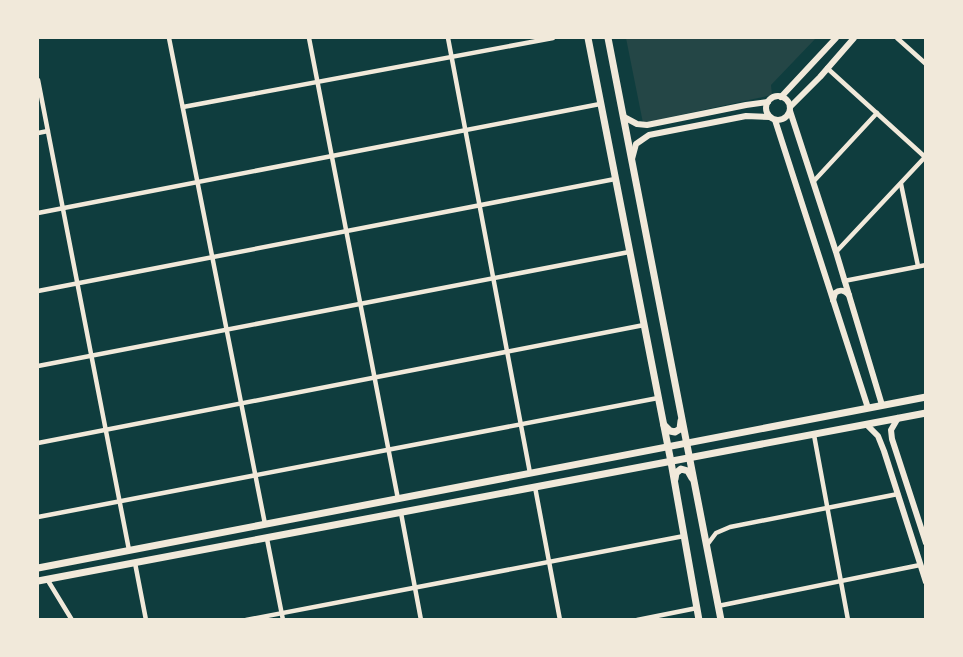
<svg xmlns="http://www.w3.org/2000/svg" width="963" height="657" font-family="Lora,serif">
	<style>
		.green { fill: #244646 }
		.lines { fill: none; stroke-linecap: round; stroke-linejoin: round }
		.minor { stroke: #f1e9da; stroke-width: 4.5 }
		.tertiary { stroke: #f1e9da; stroke-width: 6 }
		.secondary { stroke: #f1e9da; stroke-width: 7 }
	</style>
	<rect width="100%" height="100%" fill="#0f3d3e"/>
	<!-- green -->
	<path class="green" d="M 626,38 L 816,38 L 771,85 L 772,95 L 643,123 Z"/>
	<g class="lines">
		<!-- minor -->
		<g class="minor">
			<path d="M 169,38 L 265,524"/>
			<path d="M 309,38 L 398,499"/>
			<path d="M 448,38 L 530,473"/>
			<path d="M 897,38 L 926,64"/>
			<path d="M 827,68 L 925,157"/>
			<path d="M 38,80 L 129,550"/>
			<path d="M 183,107 L 553,38"/>
			<path d="M 38,133 L 48,131"/>
			<path d="M 813,182 L 877,113"/>
			<path d="M 901,184 L 918,266"/>
			<path d="M 38,213 L 600,104"/>
			<path d="M 836,252 L 926,156"/>
			<path d="M 844,281 L 926,265"/>
			<path d="M 38,291 L 615,179"/>
			<path d="M 38,366 L 629,252"/>
			<path d="M 814,435 L 848,620"/>
			<path d="M 38,443 L 644,325"/>
			<path d="M 535,487 L 560,620"/>
			<path d="M 401,513 L 421,620"/>
			<path d="M 38,517 L 658,398"/>
			<path d="M 267,539 L 283,620"/>
			<path d="M 707,545 L 716,533 L 730,527 L 898,494"/>
			<path d="M 135,563 L 146,620"/>
			<path d="M 47,579 L 72,620"/>
			<path d="M 718,606 L 920,565"/>
			<path d="M 246,620 L 684,536"/>
			<path d="M 637,620 L 697,608"/>
		</g>
		<!-- tertiary -->
		<g class="tertiary">
			<circle cx="778" cy="108" r="12"/>
			<path d="M 781,97 L 836,38"/>
			<path d="M 790,107 L 820,77 L 854,38"/>
			<path d="M 790,111 L 836,252 L 882,405"/>
			<path d="M 624,117 L 637,124 L 647,125 L 746,105 L 768,102"/>
			<path d="M 775,120 L 868,408"/>
			<path d="M 632,159 L 636,144 L 649,135 L 746,116 L 770,117"/>
			<path d="M 833,300 L 835,293 C 840,289 844,290 849,295"/>
			<path d="M 898,418 L 891,430 L 892,439 L 926,543"/>
			<path d="M 867,425 L 878,436 L 884,451 L 926,582"/>
		</g>
		<!-- secondary -->
		<g class="secondary">
			<path d="M 588,38 L 671,462 L 699,620"/>
			<path d="M 608,38 L 721,620"/>
			<path d="M 664,425 L 670,431 L 675,432 L 680,429 L 681,421"/>
			<path d="M 675,479 L 676,473 L 681,469 L 688,471 L 692,478"/>
			<path d="M 38,568 L 926,397"/>
			<path d="M 38,581 L 926,413"/>
		</g>
	</g>
	<!-- border -->
	<rect width="963" height="657" fill="none" stroke="#f1e9da" stroke-width="78"/>
</svg>
